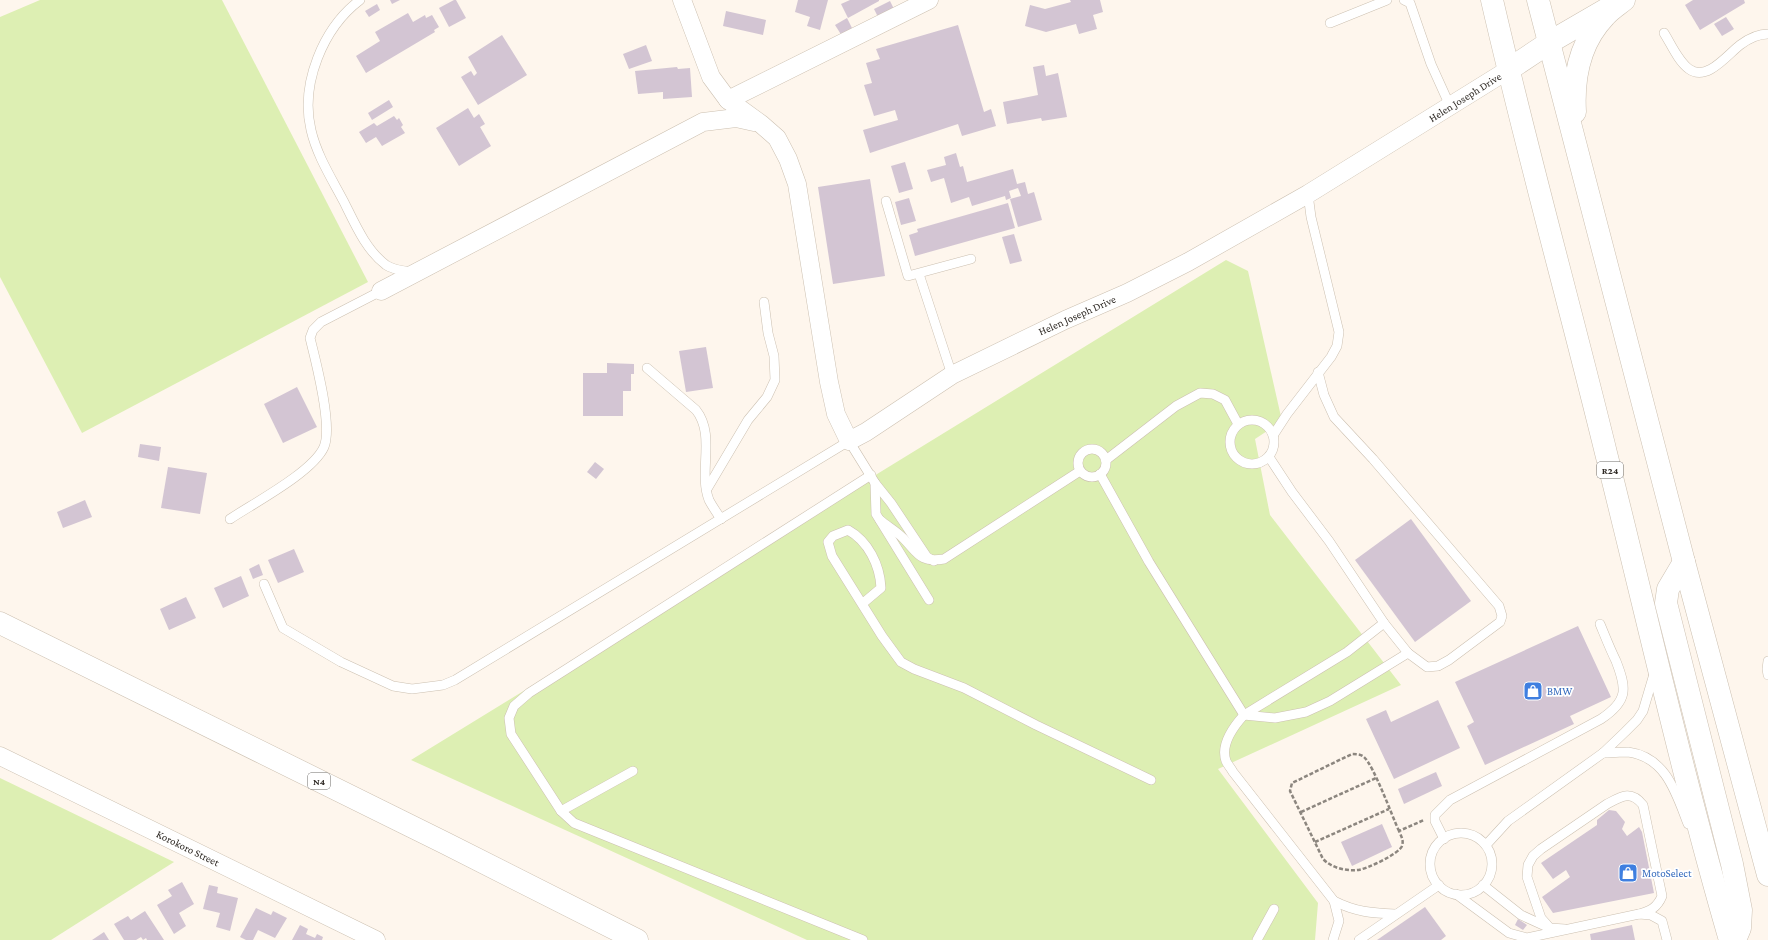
<svg xmlns="http://www.w3.org/2000/svg" width="1768" height="940" font-family="'Crimson Pro',serif">
	<style>
		.green { fill: #ddefb3 }
		.building { fill: #d3c5d3 }
		.lines { fill: none; stroke-linecap: round; stroke-linejoin: round }
		.service-casing { stroke: #ccc0b1; stroke-width: 10 }
		.minor-casing { stroke: #ccc0b1; stroke-width: 19 }
		.tertiary-casing { stroke: #ccc0b1; stroke-width: 23 }
		.primary-casing { stroke: #ccc0b1; stroke-width: 23 }
		.trunk-casing { stroke: #ccc0b1; stroke-width: 23 }
		.path { stroke: #8c867f; stroke-width: 2.5; stroke-dasharray: 4 2; stroke-linecap: butt }
		.service { stroke: #fff; stroke-width: 9 }
		.minor { stroke: #fff; stroke-width: 18 }
		.tertiary { stroke: #fff; stroke-width: 22 }
		.primary { stroke: #fff; stroke-width: 22 }
		.trunk { stroke: #fff; stroke-width: 22 }
		.labels { text-anchor: middle; stroke-width: 3.5; stroke-linejoin: round; paint-order: stroke }
		.shield { fill: #fff; stroke: #6d6a66; stroke-width: 1 }
		.shield-label { font-size: 10px; font-weight: bold; fill: #2f2a25 }
		.street-label { font-size: 11px; fill: #2f2a25; stroke: #fff }
		.shop-label { font-size: 11px; fill: #366cbe; stroke: #fff; text-anchor: start }
	</style>
	<rect width="100%" height="100%" fill="#fef6ed"/>
	<!-- green -->
	<g class="green">
		<path d="M 40,0 L 222,0 L 368,282 L 82,433 L 0,277 L 0,17 Z"/>
		<path d="M 1226,260 L 1248,271 L 1282,421 L 1255,439 L 1270,515 L 1401,685 L 1218,769 L 1318,903 L 1315,940 L 807,940 L 411,760 Z"/>
		<path d="M 0,778 L 174,862 L 51,940 L 0,940 Z"/>
	</g>
	<!-- building -->
	<g class="building">
		<path d="M 390,0 L 400,0 L 392,4 Z"/>
		<path d="M 454,0 L 456,0 L 466,18 L 449,27 L 439,8 Z"/>
		<path d="M 798,0 L 828,0 L 820,30 L 807,26 L 810,17 L 795,12 Z"/>
		<path d="M 850,0 L 879,0 L 879,1 L 848,18 L 841,4 Z"/>
		<path d="M 1070,0 L 1100,0 L 1103,12 L 1093,15 L 1097,29 L 1079,34 L 1076,24 L 1046,32 L 1025,26 L 1030,5 L 1045,9 L 1071,2 Z"/>
		<path d="M 1693,0 L 1744,0 L 1745,3 L 1700,30 L 1685,5 Z"/>
		<path d="M 890,1 L 895,11 L 879,19 L 874,9 Z"/>
		<path d="M 377,4 L 380,10 L 369,17 L 365,11 Z"/>
		<path d="M 726,11 L 766,20 L 763,35 L 723,26 Z"/>
		<path d="M 408,13 L 413,22 L 425,15 L 426,18 L 432,15 L 439,27 L 434,30 L 435,32 L 366,73 L 356,56 L 380,41 L 375,32 Z"/>
		<path d="M 1726,17 L 1734,29 L 1722,36 L 1714,24 Z"/>
		<path d="M 847,18 L 853,30 L 842,36 L 835,25 Z"/>
		<path d="M 958,25 L 984,112 L 991,109 L 996,126 L 962,136 L 958,124 L 870,153 L 863,130 L 898,120 L 895,110 L 874,116 L 864,85 L 872,83 L 866,63 L 880,59 L 876,49 Z"/>
		<path d="M 502,35 L 527,75 L 478,105 L 461,77 L 471,71 L 474,76 L 477,73 L 468,57 Z"/>
		<path d="M 646,45 L 652,61 L 629,69 L 623,54 Z"/>
		<path d="M 1044,65 L 1046,76 L 1058,73 L 1067,117 L 1042,121 L 1041,118 L 1007,124 L 1003,102 L 1038,95 L 1033,67 Z"/>
		<path d="M 677,67 L 678,69 L 690,68 L 692,97 L 663,99 L 663,92 L 638,94 L 635,71 Z"/>
		<path d="M 389,100 L 393,107 L 372,120 L 368,113 Z"/>
		<path d="M 468,108 L 474,118 L 479,114 L 485,124 L 480,127 L 491,146 L 459,166 L 436,128 Z"/>
		<path d="M 394,116 L 397,120 L 399,118 L 403,125 L 401,127 L 405,133 L 382,146 L 376,137 L 366,143 L 359,132 L 374,123 L 377,126 Z"/>
		<path d="M 956,153 L 960,167 L 963,166 L 967,182 L 1013,169 L 1017,184 L 1025,182 L 1028,194 L 1034,192 L 1042,220 L 1018,227 L 1010,199 L 1021,196 L 1018,188 L 1009,191 L 1011,198 L 1006,200 L 1005,196 L 972,206 L 969,197 L 951,203 L 944,178 L 931,182 L 927,170 L 946,165 L 944,157 Z"/>
		<path d="M 905,162 L 913,189 L 899,193 L 891,166 Z"/>
		<path d="M 870,179 L 885,276 L 833,284 L 818,187 Z"/>
		<path d="M 909,198 L 916,221 L 901,225 L 895,202 Z"/>
		<path d="M 1008,203 L 1015,228 L 915,256 L 909,235 L 918,232 L 917,229 Z"/>
		<path d="M 1014,234 L 1022,261 L 1010,264 L 1002,237 Z"/>
		<path d="M 706,347 L 713,388 L 686,392 L 679,351 Z"/>
		<path d="M 607,363 L 634,364 L 634,374 L 631,374 L 631,391 L 623,391 L 623,416 L 583,416 L 583,373 L 607,373 Z"/>
		<path d="M 297,387 L 317,427 L 283,443 L 264,404 Z"/>
		<path d="M 140,444 L 161,447 L 159,461 L 138,457 Z"/>
		<path d="M 595,462 L 604,469 L 596,479 L 587,472 Z"/>
		<path d="M 168,467 L 207,473 L 200,514 L 161,508 Z"/>
		<path d="M 85,500 L 92,517 L 63,528 L 57,512 Z"/>
		<path d="M 1411,519 L 1471,601 L 1415,642 L 1355,560 Z"/>
		<path d="M 294,549 L 304,572 L 278,583 L 268,560 Z"/>
		<path d="M 259,564 L 263,575 L 253,579 L 249,569 Z"/>
		<path d="M 241,576 L 249,596 L 223,608 L 214,588 Z"/>
		<path d="M 186,597 L 196,618 L 169,630 L 160,609 Z"/>
		<path d="M 1578,626 L 1611,697 L 1570,716 L 1574,724 L 1485,765 L 1467,726 L 1474,722 L 1455,682 Z"/>
		<path d="M 1438,700 L 1460,748 L 1394,779 L 1366,719 L 1386,710 L 1391,722 Z"/>
		<path d="M 1436,772 L 1442,786 L 1404,804 L 1398,789 Z"/>
		<path d="M 1609,810 L 1616,811 L 1625,822 L 1622,829 L 1627,836 L 1639,827 L 1642,832 L 1654,893 L 1553,913 L 1542,897 L 1570,877 L 1566,870 L 1553,879 L 1541,863 L 1597,825 L 1597,820 Z"/>
		<path d="M 1382,824 L 1392,847 L 1352,866 L 1341,842 Z"/>
		<path d="M 182,882 L 194,904 L 179,913 L 186,926 L 174,934 L 157,905 L 172,896 L 168,890 Z"/>
		<path d="M 209,885 L 218,887 L 217,893 L 238,898 L 230,931 L 216,927 L 220,913 L 203,909 Z"/>
		<path d="M 1425,907 L 1446,936 L 1441,940 L 1377,940 Z"/>
		<path d="M 256,908 L 271,915 L 273,911 L 287,918 L 275,938 L 258,930 L 253,940 L 246,940 L 240,937 Z"/>
		<path d="M 145,911 L 164,940 L 147,940 L 146,938 L 143,940 L 141,937 L 136,940 L 124,940 L 114,924 L 128,916 L 131,920 Z"/>
		<path d="M 1518,919 L 1527,925 L 1523,930 L 1515,925 Z"/>
		<path d="M 300,925 L 308,929 L 306,934 L 315,938 L 317,934 L 323,937 L 322,940 L 292,940 Z"/>
		<path d="M 1632,925 L 1635,940 L 1591,940 L 1590,934 Z"/>
		<path d="M 104,932 L 109,940 L 92,940 Z"/>
	</g>
	<g class="lines">
		<!-- service casing -->
		<g class="service-casing">
			<g id="service">
				<path d="M 360,0 C 323,28 300,84 311,130 C 317,156 332,179 344,202 C 355,224 366,250 386,265 C 393,270 404,271 412,272"/>
				<path d="M 1404,0 L 1410,3 L 1431,64 L 1450,106"/>
				<path d="M 1330,23 L 1387,0"/>
				<path d="M 1664,33 C 1671,44 1678,61 1689,69 C 1707,82 1727,55 1740,45 C 1748,39 1758,34 1768,34"/>
				<path d="M 886,201 L 908,276 L 971,259"/>
				<path d="M 919,274 L 952,375"/>
				<path d="M 647,368 L 696,410 C 716,435 698,472 709,500 C 712,506 717,513 721,519"/>
				<circle cx="1252" cy="442" r="22"/>
				<path d="M 1274,434 L 1287,414 L 1331,357 L 1337,346 L 1339,332 L 1311,217 L 1308,194"/>
				<circle cx="1092" cy="463" r="14"/>
				<path d="M 1269,457 L 1292,492 L 1329,541 L 1384,623 L 1408,653 L 1427,667 L 1438,666 L 1449,660 L 1500,622 L 1502,616 L 1499,606 L 1373,459 L 1334,417 L 1324,395 L 1318,372"/>
				<path d="M 1106,460 L 1176,406 L 1200,393 L 1213,394 L 1225,400 L 1238,424"/>
				<path d="M 1100,474 L 1149,562 L 1244,715 L 1275,718 L 1306,712 L 1330,701 L 1408,653"/>
				<path d="M 875,483 L 876,514 L 929,600"/>
				<path d="M 707,489 L 748,420 L 767,397 L 775,380 L 774,356 L 768,333 L 764,302"/>
				<path d="M 230,519 C 254,503 313,472 324,447 C 333,426 316,362 310,338 L 313,330 L 321,322 L 381,291"/>
				<path d="M 880,520 C 887,526 896,531 903,538 C 918,553 919,563 944,559 L 1080,471"/>
				<path d="M 264,584 L 283,628 L 341,662 L 393,686 L 412,689 L 443,685 L 455,680 L 849,441 L 875,483 L 891,503 L 927,557 L 934,561"/>
				<path d="M 862,604 L 881,588 C 880,565 868,541 848,530 L 833,536 L 828,542 L 832,556 L 882,636 L 901,662 L 914,669 L 964,688 L 1036,725 L 1151,780"/>
				<path d="M 1768,661 L 1767,669 L 1768,675"/>
				<path d="M 1603,753 C 1611,753 1620,752 1628,752 C 1666,757 1676,793 1688,824"/>
				<path d="M 561,811 L 633,771"/>
				<circle cx="1461" cy="864" r="31"/>
				<path d="M 1444,839 L 1435,821 L 1435,815 L 1450,800 L 1601,719 C 1628,701 1627,689 1616,661 C 1610,649 1605,636 1600,624"/>
				<path d="M 1486,845 L 1508,821 L 1603,753 L 1625,732 L 1637,720 L 1643,711 L 1654,674"/>
				<path d="M 1483,885 L 1521,915 L 1545,926"/>
				<path d="M 1456,894 L 1509,933 L 1527,938 L 1639,914 L 1651,915 L 1662,921 L 1667,940"/>
				<path d="M 1334,901 C 1356,912 1371,913 1395,914"/>
				<path d="M 1565,929 L 1550,928 L 1541,918 L 1527,877 L 1528,865 L 1533,856 L 1541,849 L 1607,804 C 1622,796 1631,790 1643,805 L 1662,896 C 1657,908 1650,911 1639,914"/>
				<path d="M 863,940 L 574,823 L 561,811 L 511,734 L 509,718 L 514,706 L 529,693 L 871,475"/>
				<path d="M 1257,940 L 1274,909"/>
				<path d="M 1333,940 L 1339,921 L 1334,901 L 1233,772 C 1231,768 1227,764 1226,761 C 1220,744 1234,726 1244,715 L 1347,652 L 1384,623"/>
				<path d="M 1359,940 L 1439,885"/>
			</g>
		</g>
		<!-- minor casing -->
		<g class="minor-casing">
			<g id="minor">
				<path d="M 682,0 L 711,77 L 728,100 L 761,124 L 777,138 L 788,159 L 797,184 L 829,382 L 836,414 L 849,441 L 866,432 L 952,375 L 1065,320 L 1127,293 L 1188,262 L 1308,194 L 1508,70"/>
				<path d="M 728,100 L 929,0"/>
				<path d="M 381,291 L 703,122 L 736,118 L 754,122"/>
				<path d="M 0,756 L 376,940"/>
			</g>
		</g>
		<!-- tertiary casing -->
		<g class="tertiary-casing">
			<path id="tertiary" d="M 1508,70 L 1550,42 L 1612,6"/>
		</g>
		<!-- primary casing -->
		<g class="primary-casing">
			<g id="primary">
				<path d="M 1492,0 C 1527,152 1569,302 1606,453 C 1647,616 1683,779 1730,940"/>
				<path d="M 1538,0 L 1684,562 L 1768,875"/>
				<path d="M 1575,112 C 1573,77 1580,42 1605,16 C 1610,10 1618,5 1624,0"/>
				<path d="M 1684,562 L 1668,589 L 1666,603 L 1732,864 L 1741,910 L 1740,928 L 1735,940"/>
			</g>
		</g>
		<!-- trunk casing -->
		<g class="trunk-casing">
			<path id="trunk" d="M 0,623 L 445,843 L 637,940"/>
		</g>
		<!-- path -->
		<g class="path">
			<path d="M 1301,812 L 1376,778"/>
			<path d="M 1399,831 C 1392,816 1374,766 1364,757 C 1361,754 1356,754 1352,754 L 1292,783 L 1290,791 L 1323,859 C 1332,868 1345,871 1357,870 C 1366,870 1400,853 1402,846 C 1404,840 1401,836 1399,831 L 1424,820"/>
			<path d="M 1315,842 L 1389,809"/>
		</g>
		<!-- service -->
		<use href="#service" class="service"/>
		<!-- minor -->
		<use href="#minor" class="minor"/>
		<!-- tertiary -->
		<use href="#tertiary" class="tertiary"/>
		<!-- primary -->
		<use href="#primary" class="primary"/>
		<!-- trunk -->
		<use href="#trunk" class="trunk"/>
	</g>
	<!-- icons -->
	<defs>
		<g id="shop-square" transform="scale(1)"><rect x="-9" y="-9" width="18" height="18" rx="4" fill="#3f7fe0" stroke="#fff"/><path d="M-5-2.5h2.3a2.7 3.5 0 0 1 5.4 0H5L5.5 6h-11ZM-1.5-2.5h3a1.5 2.3 0 0 0-3 0Z" fill="#fff"/></g>
	</defs>
	<g fill-rule="evenodd">
		<use href="#shop-square" x="1533" y="691"/>
		<use href="#shop-square" x="1628" y="873"/>
	</g>
	<g class="labels">
		<!-- shield labels -->
		<g class="shield">
			<rect x="1597" y="462" width="26" height="16" rx="3"/>
			<rect x="308" y="773" width="22" height="16" rx="3"/>
		</g>
		<g class="shield-label">
			<text x="1610" y="474">R24</text>
			<text x="319" y="785">N4</text>
		</g>
		<!-- street labels -->
		<g class="street-label">
			<text transform="translate(1465 97) rotate(-32)" y="4">Helen Joseph Drive</text>
			<text transform="translate(1077 315) rotate(-24)" y="4">Helen Joseph Drive</text>
			<text transform="translate(188 848) rotate(26)" y="4">Korokoro Street</text>
		</g>
		<!-- shop labels -->
		<g class="shop-label">
			<text x="1547" y="695">BMW</text>
			<text x="1642" y="877">MotoSelect</text>
		</g>
	</g>
</svg>
